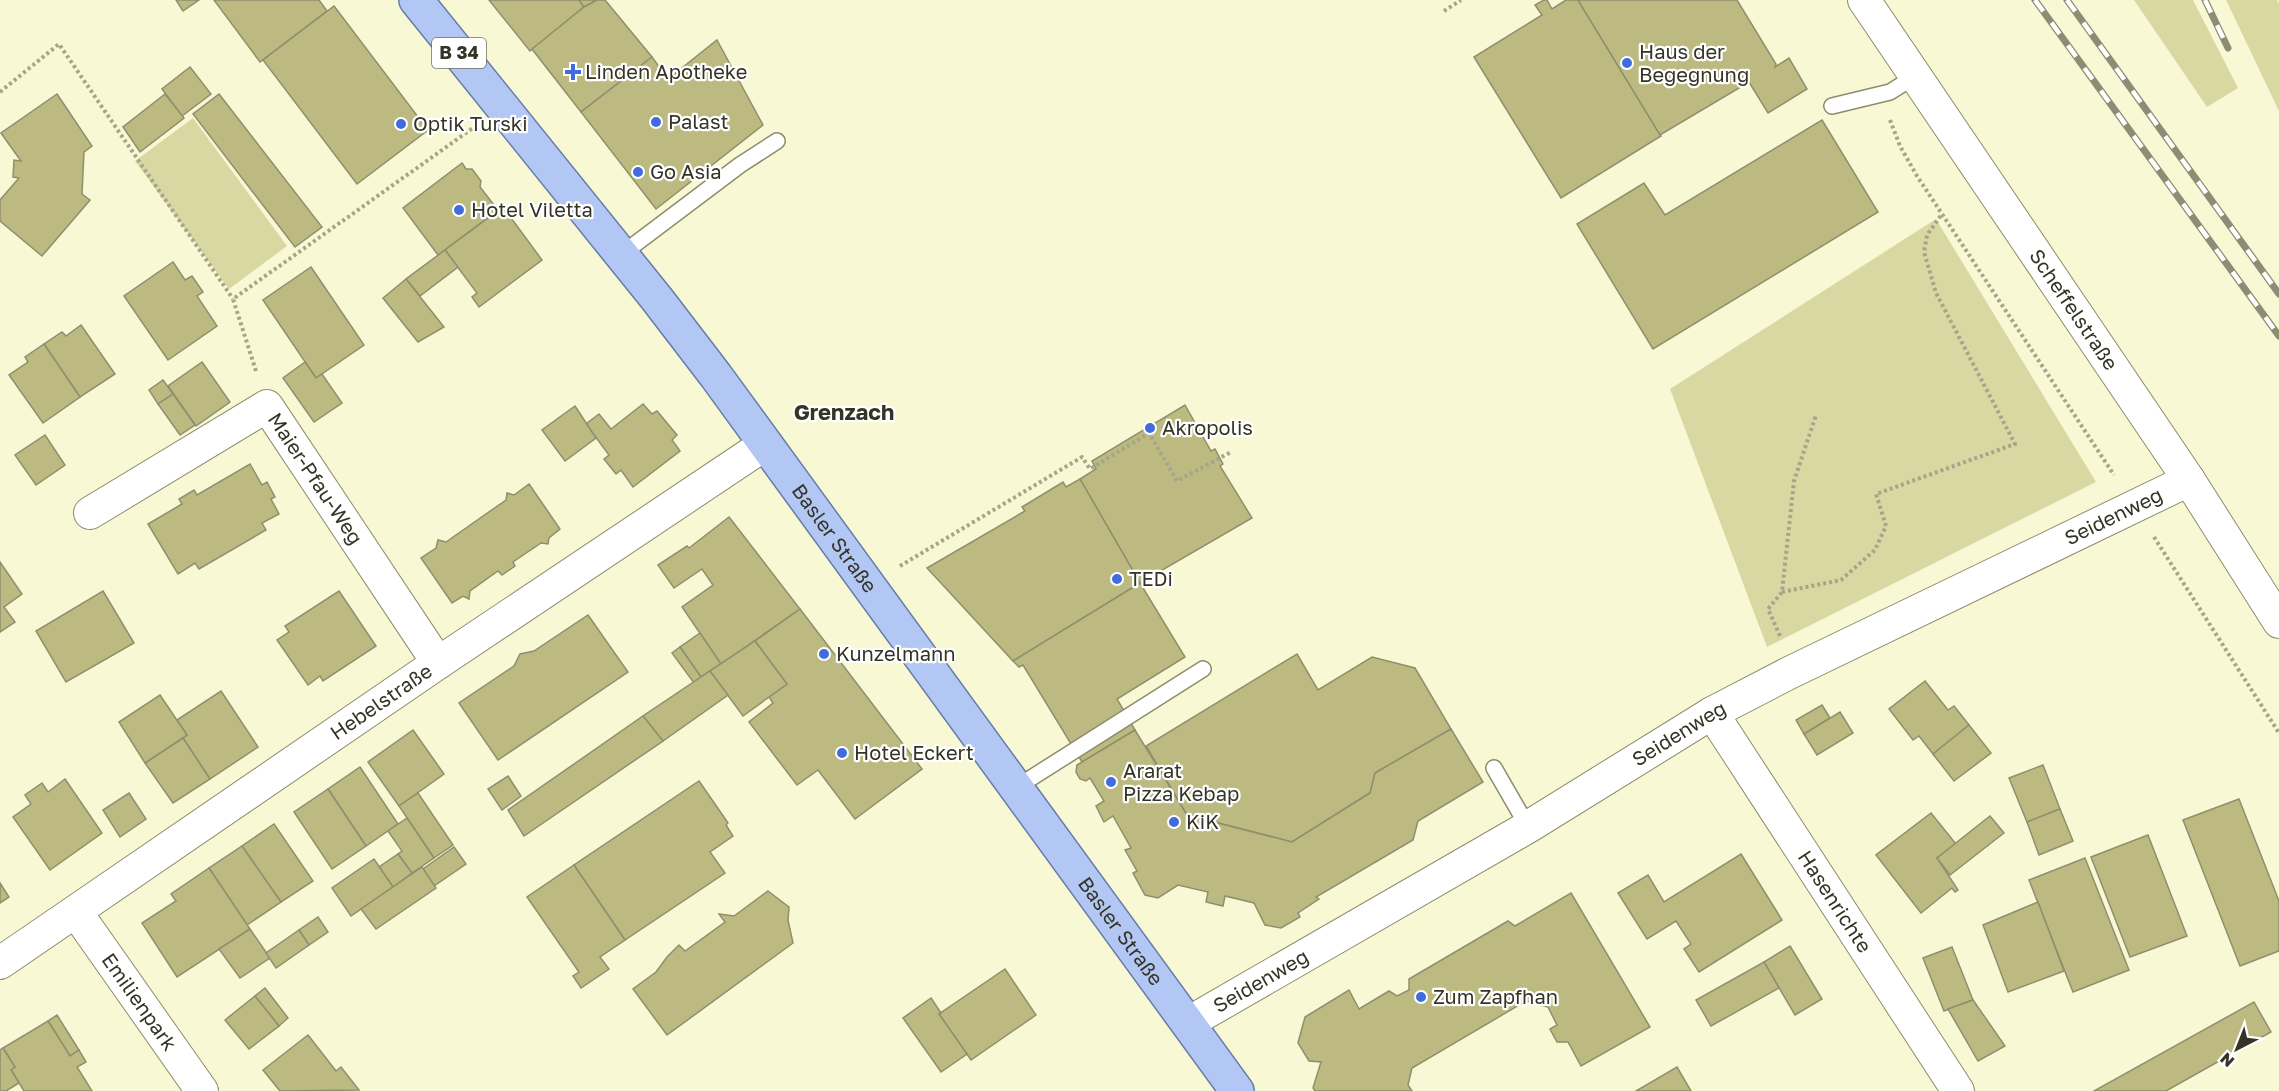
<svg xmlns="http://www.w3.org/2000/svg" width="2279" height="1091" font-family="'Golos Text',sans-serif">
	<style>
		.green { fill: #d9d8a3 }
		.building { fill: #bcba80; stroke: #8f8f6e; stroke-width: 1.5 }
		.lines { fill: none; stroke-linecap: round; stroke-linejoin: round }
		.lane-casing { stroke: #8d8c6c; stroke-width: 18 }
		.street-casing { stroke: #8d8c6c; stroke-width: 34 }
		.primary-casing { stroke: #657ca8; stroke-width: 36 }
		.path { stroke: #a5a58a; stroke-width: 4; stroke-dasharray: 3 3; stroke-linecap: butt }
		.lane { stroke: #fff; stroke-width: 15 }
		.street { stroke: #fff; stroke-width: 32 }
		.primary { stroke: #b3c7f5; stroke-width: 33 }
		.rail-casing { stroke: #8d8d75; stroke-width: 7 }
		.rail { stroke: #fff; stroke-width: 4.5; stroke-dasharray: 14; stroke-linecap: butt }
		.poi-dot { fill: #416cde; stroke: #fff; stroke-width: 2 }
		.labels { text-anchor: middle; stroke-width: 4.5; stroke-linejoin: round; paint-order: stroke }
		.shield { fill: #fff; stroke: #717167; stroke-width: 1.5 }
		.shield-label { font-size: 18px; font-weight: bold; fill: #343426 }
		.poi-label { font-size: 20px; fill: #343426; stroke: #fff; text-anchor: start }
		.street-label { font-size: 20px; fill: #343426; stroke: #fff }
		.quarter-label { font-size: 22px; font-weight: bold; fill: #343426; stroke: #fff }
	</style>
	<rect width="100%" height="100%" fill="#f9f8d4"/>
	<!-- green -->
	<g class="green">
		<path d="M 2134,0 L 2193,0 L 2238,88 L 2207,107 Z"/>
		<path d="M 2226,0 L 2277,0 L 2279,4 L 2279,111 Z"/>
		<path d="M 193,118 L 287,246 L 229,289 L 135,161 Z"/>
		<path d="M 1936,219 L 2096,482 L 1767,647 L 1670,389 Z"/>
	</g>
	<!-- building -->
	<g class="building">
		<path d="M 176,0 L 199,0 L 183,11 Z"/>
		<path d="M 214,0 L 319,0 L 327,11 L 260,62 Z"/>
		<path d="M 489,0 L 579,0 L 584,7 L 530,51 Z"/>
		<path d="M 579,0 L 597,0 L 584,7 Z"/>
		<path d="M 597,0 L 605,0 L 652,57 L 581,112 L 532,49 L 584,7 Z"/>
		<path d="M 1544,0 L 1547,0 L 1552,9 L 1566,0 L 1578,0 L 1661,136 L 1561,198 L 1474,57 L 1542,15 L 1535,5 Z"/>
		<path d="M 1578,0 L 1737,0 L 1776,64 L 1775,67 L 1789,58 L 1807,89 L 1768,113 L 1749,82 L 1660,135 Z"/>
		<path d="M 334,6 L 428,130 L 357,184 L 263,60 Z"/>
		<path d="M 717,40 L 763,125 L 656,209 L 581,112 L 652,57 L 668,79 Z"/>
		<path d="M 190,67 L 211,94 L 182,116 L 162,89 Z"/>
		<path d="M 57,94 L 92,146 L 84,152 L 82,194 L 90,200 L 42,256 L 0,221 L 0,200 L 19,178 L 13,177 L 14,160 L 21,161 L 1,133 Z"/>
		<path d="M 165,94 L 184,118 L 140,152 L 123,127 Z"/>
		<path d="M 219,94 L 322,227 L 295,247 L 193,114 Z"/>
		<path d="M 1822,120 L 1878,212 L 1653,349 L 1577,224 L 1644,183 L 1665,215 Z"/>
		<path d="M 462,163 L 466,169 L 472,169 L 481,181 L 480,187 L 498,210 L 438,255 L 403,208 Z"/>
		<path d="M 503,207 L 542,260 L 479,307 L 472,297 L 477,293 L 445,250 Z"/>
		<path d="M 445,250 L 458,267 L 420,296 L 406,279 Z"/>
		<path d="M 173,262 L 185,280 L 192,276 L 203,292 L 197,296 L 217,326 L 168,360 L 124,296 Z"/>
		<path d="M 311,267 L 364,345 L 316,378 L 263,300 Z"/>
		<path d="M 406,279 L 444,327 L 418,342 L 383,298 Z"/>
		<path d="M 81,325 L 115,374 L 80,397 L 44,344 L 62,332 L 66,336 Z"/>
		<path d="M 44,344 L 80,397 L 43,423 L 9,375 L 28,362 L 25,357 Z"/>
		<path d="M 202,362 L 230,402 L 196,426 L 168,386 Z"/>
		<path d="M 305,362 L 316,378 L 322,374 L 342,403 L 314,422 L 283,378 Z"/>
		<path d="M 163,380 L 173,394 L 158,404 L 149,390 Z"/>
		<path d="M 173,394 L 195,425 L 180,435 L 158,404 Z"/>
		<path d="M 643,404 L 652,414 L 657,411 L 677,435 L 672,440 L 680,451 L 633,487 L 621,470 L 616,474 L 604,459 L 609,455 L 586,424 L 599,414 L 611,429 Z"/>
		<path d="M 1185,405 L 1211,451 L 1215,449 L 1223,464 L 1220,466 L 1252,518 L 1140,583 L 1080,479 L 1096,469 L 1092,461 Z"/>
		<path d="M 575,406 L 596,438 L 565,461 L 542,430 Z"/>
		<path d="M 45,435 L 65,465 L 36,485 L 15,455 Z"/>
		<path d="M 250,464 L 262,485 L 267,482 L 275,497 L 271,499 L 279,514 L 262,523 L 266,530 L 199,569 L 195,563 L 178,574 L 148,524 L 182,504 L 179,499 L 194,490 L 197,495 Z"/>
		<path d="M 1080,479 L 1140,583 L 1013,661 L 927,568 L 1025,511 L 1022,507 L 1063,482 L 1066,487 Z"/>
		<path d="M 529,484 L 560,529 L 549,538 L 548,544 L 541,543 L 513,562 L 515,566 L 502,575 L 498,571 L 470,591 L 469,599 L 463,596 L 452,603 L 421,558 L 436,548 L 438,540 L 446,542 L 506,500 L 507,493 L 514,495 Z"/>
		<path d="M 729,517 L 800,609 L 721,664 L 682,607 L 713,585 L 702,569 L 674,588 L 658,565 L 687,546 L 689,548 Z"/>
		<path d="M 0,562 L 22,594 L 4,607 L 15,622 L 0,632 Z"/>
		<path d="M 1140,583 L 1185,657 L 1117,699 L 1135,730 L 1082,762 L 1023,665 L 1019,667 L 1013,661 Z"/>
		<path d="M 103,591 L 134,643 L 66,682 L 36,631 Z"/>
		<path d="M 339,591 L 376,646 L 323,681 L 320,676 L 308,685 L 277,640 L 289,632 L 285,626 Z"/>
		<path d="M 800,609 L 922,769 L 855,819 L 818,770 L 797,785 L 749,722 L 773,703 L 769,697 L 787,684 L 755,641 Z"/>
		<path d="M 588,615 L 628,672 L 498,760 L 459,703 L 514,666 L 520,654 L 534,651 Z"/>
		<path d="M 700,633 L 721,664 L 701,677 L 680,647 Z"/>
		<path d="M 755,641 L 787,684 L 743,716 L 710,671 Z"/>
		<path d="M 680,647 L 701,677 L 694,683 L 672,653 Z"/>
		<path d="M 1297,654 L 1318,690 L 1372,657 L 1415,668 L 1451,729 L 1375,773 L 1370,793 L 1292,842 L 1187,815 L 1146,746 Z"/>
		<path d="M 710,671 L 728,695 L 663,741 L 643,716 Z"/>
		<path d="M 1925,681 L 1948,710 L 1954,706 L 1969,725 L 1933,754 L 1919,736 L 1913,740 L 1889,709 Z"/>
		<path d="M 221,691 L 258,747 L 210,779 L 183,738 L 187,735 L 177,720 Z"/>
		<path d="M 160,695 L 187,735 L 145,763 L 119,722 Z"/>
		<path d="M 1822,705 L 1830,718 L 1804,734 L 1796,720 Z"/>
		<path d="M 1840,712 L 1853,733 L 1817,755 L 1804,734 Z"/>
		<path d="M 643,716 L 663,741 L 524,836 L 508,810 Z"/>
		<path d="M 1969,725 L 1991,753 L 1954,781 L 1933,754 Z"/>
		<path d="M 1451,729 L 1483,782 L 1418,821 L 1413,840 L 1316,897 L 1319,899 L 1298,913 L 1300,917 L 1281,928 L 1265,925 L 1254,903 L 1225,896 L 1223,906 L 1206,902 L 1208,892 L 1178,885 L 1158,898 L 1145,895 L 1133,873 L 1137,871 L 1125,850 L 1131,848 L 1113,816 L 1104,822 L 1096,806 L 1104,801 L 1090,778 L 1086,781 L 1080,779 L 1076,772 L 1077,765 L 1135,730 L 1187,815 L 1292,842 L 1370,793 L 1375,773 Z"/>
		<path d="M 413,730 L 444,774 L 399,806 L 368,762 Z"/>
		<path d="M 183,738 L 210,779 L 173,803 L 145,763 Z"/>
		<path d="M 2043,765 L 2060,809 L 2027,822 L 2009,778 Z"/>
		<path d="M 360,767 L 398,824 L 366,846 L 328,789 Z"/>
		<path d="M 508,776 L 521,796 L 502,810 L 488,789 Z"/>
		<path d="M 65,779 L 102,833 L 50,870 L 13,817 L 31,804 L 25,795 L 42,783 L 48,792 Z"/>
		<path d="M 699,781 L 728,823 L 726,825 L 733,836 L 710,852 L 725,873 L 625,940 L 574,865 Z"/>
		<path d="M 328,789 L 366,846 L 332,869 L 294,812 Z"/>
		<path d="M 129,793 L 146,819 L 120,837 L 103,810 Z"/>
		<path d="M 418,793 L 453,845 L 434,858 L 399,806 Z"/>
		<path d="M 2239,799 L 2279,901 L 2279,951 L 2240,966 L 2183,820 Z"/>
		<path d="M 2060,809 L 2073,841 L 2039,855 L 2027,822 Z"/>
		<path d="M 1931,813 L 1956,844 L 1937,858 L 1958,890 L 1955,892 L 1952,888 L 1921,913 L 1876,855 Z"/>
		<path d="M 1990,816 L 2004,833 L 1950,875 L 1937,858 Z"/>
		<path d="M 407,818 L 434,858 L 412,873 L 398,854 L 402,851 L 388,831 Z"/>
		<path d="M 274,824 L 313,881 L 281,902 L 242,846 Z"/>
		<path d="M 2148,835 L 2187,936 L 2130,957 L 2091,857 Z"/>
		<path d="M 242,846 L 281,902 L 247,925 L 209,868 Z"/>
		<path d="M 454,847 L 466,864 L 434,886 L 423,869 Z"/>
		<path d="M 398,854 L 412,873 L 393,887 L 379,867 Z"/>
		<path d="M 1741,854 L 1782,920 L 1699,972 L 1684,949 L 1691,944 L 1676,921 L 1647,939 L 1618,893 L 1648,875 L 1664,902 Z"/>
		<path d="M 2085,858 L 2129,970 L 2073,992 L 2029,880 Z"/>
		<path d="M 374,859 L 393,887 L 351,916 L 332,888 Z"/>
		<path d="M 574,865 L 625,940 L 600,957 L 609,969 L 581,988 L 573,976 L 579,972 L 527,897 Z"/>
		<path d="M 422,867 L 436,888 L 376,929 L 361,909 Z"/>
		<path d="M 209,868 L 250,929 L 177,977 L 142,923 L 176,901 L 171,894 Z"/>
		<path d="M 0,883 L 9,897 L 0,903 Z"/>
		<path d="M 768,891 L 789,907 L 788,920 L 793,943 L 667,1035 L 633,989 L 656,972 L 667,957 L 679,945 L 685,951 L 725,922 L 719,914 L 734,916 Z"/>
		<path d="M 1571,893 L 1650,1027 L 1581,1066 L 1568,1042 L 1557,1042 L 1550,1029 L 1557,1025 L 1548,1007 L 1526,1001 L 1412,1068 L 1408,1085 L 1412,1091 L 1315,1091 L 1313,1088 L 1321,1062 L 1309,1061 L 1298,1043 L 1305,1017 L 1349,990 L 1359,1009 L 1389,991 L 1397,996 L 1409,990 L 1409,979 L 1508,921 L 1515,926 Z"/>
		<path d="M 2038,902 L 2064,971 L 2008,992 L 1983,925 Z"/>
		<path d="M 318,917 L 328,932 L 309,945 L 299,930 Z"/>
		<path d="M 250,929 L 270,958 L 240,978 L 219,949 Z"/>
		<path d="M 299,930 L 309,945 L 276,968 L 266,953 Z"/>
		<path d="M 1790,946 L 1822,999 L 1795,1015 L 1764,962 Z"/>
		<path d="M 1952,947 L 1973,1000 L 1944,1011 L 1923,958 Z"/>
		<path d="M 1764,962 L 1779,988 L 1711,1026 L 1696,1000 Z"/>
		<path d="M 1005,969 L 1036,1015 L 971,1060 L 939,1014 Z"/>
		<path d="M 265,988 L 288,1018 L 279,1026 L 255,996 Z"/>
		<path d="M 255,996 L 279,1026 L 249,1049 L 225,1020 Z"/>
		<path d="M 931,998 L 941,1013 L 939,1014 L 967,1054 L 941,1072 L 903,1018 Z"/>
		<path d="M 1973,1000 L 2005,1046 L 1978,1061 L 1948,1009 Z"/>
		<path d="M 2254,1002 L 2271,1032 L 2166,1091 L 2094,1091 Z"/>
		<path d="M 57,1015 L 79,1050 L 70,1056 L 48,1021 Z"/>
		<path d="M 48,1021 L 70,1056 L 79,1050 L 86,1062 L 77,1067 L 92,1091 L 24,1091 L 11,1070 L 15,1067 L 3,1048 Z"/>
		<path d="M 308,1035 L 336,1071 L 341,1067 L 359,1090 L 280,1091 L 263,1070 Z"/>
		<path d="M 3,1048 L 15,1067 L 11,1070 L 19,1083 L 6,1091 L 0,1091 L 0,1050 Z"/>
		<path d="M 1677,1067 L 1691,1091 L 1636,1091 Z"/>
	</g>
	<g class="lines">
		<!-- lane casing -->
		<g class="lane-casing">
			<g id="lane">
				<path d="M 1832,106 L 1890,92 L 1917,75"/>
				<path d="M 622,254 L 740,165 L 777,141"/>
				<path d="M 1494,768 L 1528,827"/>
				<path d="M 1017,787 L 1203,669"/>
			</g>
		</g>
		<!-- street casing -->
		<g class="street-casing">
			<g id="street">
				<path id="s1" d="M 1864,0 L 2189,480 L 2279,622"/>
				<path id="s2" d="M 90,513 L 267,406 L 438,663"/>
				<path id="s3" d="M 1712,713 L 1958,1091"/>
				<path id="s4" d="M 76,912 L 202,1091"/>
				<path id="s5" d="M 0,963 L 438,663 L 764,445"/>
				<path id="s6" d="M 1188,1023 L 1528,827 L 1712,713 L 1789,673 L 2189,480"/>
			</g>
		</g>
		<!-- primary casing -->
		<g class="primary-casing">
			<g id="primary">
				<path id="s7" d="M 416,0 L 657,299 L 716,376 L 1237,1091"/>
			</g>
		</g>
		<!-- path -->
		<g class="path">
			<path d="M 1444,11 L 1461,0"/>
			<path d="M 0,92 L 59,44 L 233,299"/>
			<path d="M 1890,120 L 1900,146 L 1917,176 L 2114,475"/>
			<path d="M 256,371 L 233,299 L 473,128"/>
			<path d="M 2154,537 L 2279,733"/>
			<path d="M 900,566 L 1082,457 L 1090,469 L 1149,433 L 1177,481 L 1231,452"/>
			<path d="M 1782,592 L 1841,580 L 1875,550 L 1886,526 L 1876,494 L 2015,444 L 1936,293 L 1924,252 L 1927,235 L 1942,214"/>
			<path d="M 1780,636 L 1768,609 L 1782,592 L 1794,481 L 1816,415"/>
		</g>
		<!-- lane -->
		<use href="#lane" class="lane"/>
		<!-- street -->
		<use href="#street" class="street"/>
		<!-- primary -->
		<use href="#primary" class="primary"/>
		<!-- rail casing -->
		<g class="rail-casing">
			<g id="rail">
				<path d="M 2035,0 L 2279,336"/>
				<path d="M 2067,0 L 2279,294"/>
				<path d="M 2205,0 L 2228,48"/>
			</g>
		</g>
		<!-- rail -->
		<use href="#rail" class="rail"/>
	</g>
	<!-- markers -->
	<g class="poi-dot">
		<circle cx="1627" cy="63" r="6"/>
		<path d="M570 63h6v6h6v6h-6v6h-6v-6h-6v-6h6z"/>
		<circle cx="656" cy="122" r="6"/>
		<circle cx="401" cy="124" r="6"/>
		<circle cx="638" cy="172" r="6"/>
		<circle cx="459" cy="210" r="6"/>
		<circle cx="1150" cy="428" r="6"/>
		<circle cx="1117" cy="579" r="6"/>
		<circle cx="824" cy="654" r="6"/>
		<circle cx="842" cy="753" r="6"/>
		<circle cx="1111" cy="782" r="6"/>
		<circle cx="1174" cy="822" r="6"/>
		<circle cx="1421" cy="997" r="6"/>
	</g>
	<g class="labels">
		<!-- shield labels -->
		<rect class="shield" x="432" y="38" width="54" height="30" rx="4.5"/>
		<g class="shield-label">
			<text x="459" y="59">B 34</text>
		</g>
		<!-- poi labels -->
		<g class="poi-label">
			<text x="1639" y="59">Haus der<tspan x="1639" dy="23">Begegnung</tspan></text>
			<text x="585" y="79">Linden Apotheke</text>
			<text x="668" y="129">Palast</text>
			<text x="413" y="131">Optik Turski</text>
			<text x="650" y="179">Go Asia</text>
			<text x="471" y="217">Hotel Viletta</text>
			<text x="1162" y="435">Akropolis</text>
			<text x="1129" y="586">TEDi</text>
			<text x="836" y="661">Kunzelmann</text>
			<text x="854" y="760">Hotel Eckert</text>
			<text x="1123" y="778">Ararat<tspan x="1123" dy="23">Pizza Kebap</tspan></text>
			<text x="1186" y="829">KiK</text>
			<text x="1433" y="1004">Zum Zapfhan</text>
		</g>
		<!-- street labels -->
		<g class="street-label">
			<text dy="7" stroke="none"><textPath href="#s1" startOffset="374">Scheffelstraße</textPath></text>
			<text dy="7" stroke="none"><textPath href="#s2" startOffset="294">Maier-Pfau-Weg</textPath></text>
			<text dy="7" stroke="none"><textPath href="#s6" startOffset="1056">Seidenweg</textPath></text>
			<text dy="7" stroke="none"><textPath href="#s7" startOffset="682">Basler Straße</textPath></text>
			<text dy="7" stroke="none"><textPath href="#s5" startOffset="462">Hebelstraße</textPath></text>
			<text dy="7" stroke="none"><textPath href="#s6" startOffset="570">Seidenweg</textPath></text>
			<text dy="7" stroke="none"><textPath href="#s3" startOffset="225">Hasenrichte</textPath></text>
			<text dy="7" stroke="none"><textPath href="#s7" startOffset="1168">Basler Straße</textPath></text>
			<text dy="7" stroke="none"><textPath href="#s6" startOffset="84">Seidenweg</textPath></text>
			<text dy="7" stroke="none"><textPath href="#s4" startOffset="110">Emilienpark</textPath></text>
		</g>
		<!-- quarter labels -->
		<g class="quarter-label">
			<text x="844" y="420">Grenzach</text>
		</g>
	</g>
	<!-- north arrow -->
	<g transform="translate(2237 1049) rotate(222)" stroke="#ffffff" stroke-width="4.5" paint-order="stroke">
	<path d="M0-4.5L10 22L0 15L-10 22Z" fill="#343426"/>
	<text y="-9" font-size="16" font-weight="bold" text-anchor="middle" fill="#343426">N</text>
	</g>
</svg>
